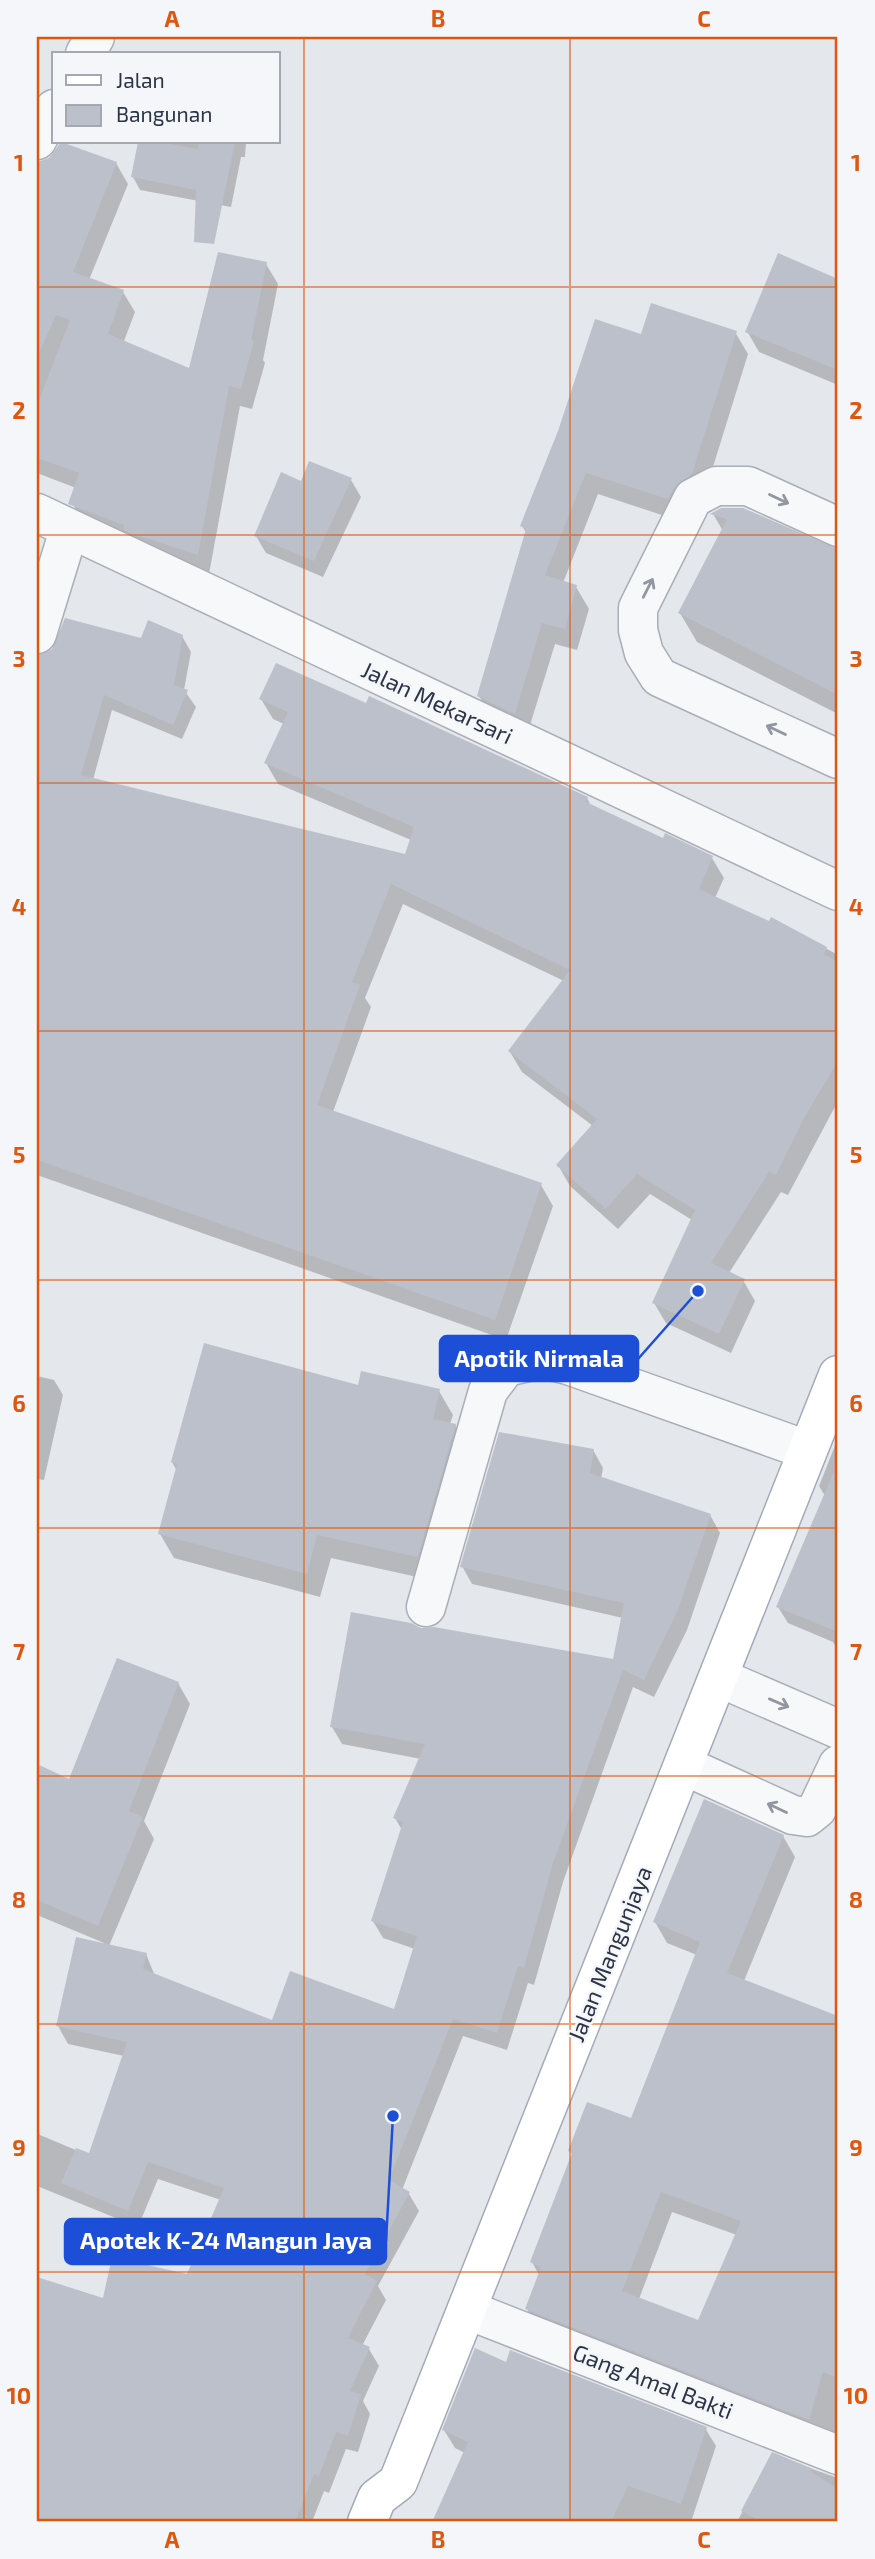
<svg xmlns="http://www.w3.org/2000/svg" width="875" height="2559" font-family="'Exo 2',sans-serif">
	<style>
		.shadow { fill: #0003; fill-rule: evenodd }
		.building { fill: #bbc0ca; fill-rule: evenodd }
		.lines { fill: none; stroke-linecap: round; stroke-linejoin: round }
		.minor-casing { stroke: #a9aeb7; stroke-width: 41 }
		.major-casing { stroke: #a3abb8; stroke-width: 41 }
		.minor { stroke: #f7f8fa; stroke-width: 38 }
		.major { stroke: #fff; stroke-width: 38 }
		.oneway { stroke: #9196a0 }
		.grid { fill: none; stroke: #df570f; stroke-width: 2; stroke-opacity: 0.55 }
		.labels { text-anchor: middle; stroke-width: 5; stroke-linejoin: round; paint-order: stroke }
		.street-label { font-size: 23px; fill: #2b3445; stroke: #f4f6f9 }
		.leader { fill: none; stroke: #1d4ed8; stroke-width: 2.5 }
		.callout-dot { fill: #1d4ed8; stroke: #f4f6f9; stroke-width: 2.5 }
		.callout { fill: #1d4ed8; stroke: #1d4ed8; stroke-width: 2.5 }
		.callout-label { font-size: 24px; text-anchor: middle; font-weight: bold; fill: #fff }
		.neatline { fill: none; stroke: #df570f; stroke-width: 2.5 }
		.grid-label { font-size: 23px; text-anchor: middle; font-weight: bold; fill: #df570f }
	</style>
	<rect width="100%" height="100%" fill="#e4e7ec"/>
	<!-- shadow -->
	<g class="shadow">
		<path d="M 140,142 L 246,142 L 245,157 L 241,157 L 231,207 L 140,190 L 133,177 Z"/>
		<path d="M 116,163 L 128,184 L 89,280 L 123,292 L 135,312 L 124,341 L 190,370 L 266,264 L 278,284 L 263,360 L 265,363 L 252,409 L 240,406 L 209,574 L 83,522 L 71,501 L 76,488 L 37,473 L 37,164 Z"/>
		<path d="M 779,256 L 838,280 L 838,385 L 759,352 L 747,331 Z"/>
		<path d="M 735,332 L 748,354 L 704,496 L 680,521 L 598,494 L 563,583 L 576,587 L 589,609 L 577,650 L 555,644 L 527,735 L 492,718 L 479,696 L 527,534 L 522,526 L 642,336 Z"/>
		<path d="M 351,480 L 361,497 L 323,577 L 266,553 L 256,536 L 302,483 Z"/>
		<path d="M 743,510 L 838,551 L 838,714 L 697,642 L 680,613 L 723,531 L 713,514 Z"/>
		<path d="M 182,636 L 191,652 L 184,690 L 196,707 L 182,739 L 112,710 L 93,780 L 406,857 L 411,840 L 278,784 L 266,763 L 284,724 L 273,719 L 261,699 L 587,798 L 591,806 L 664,841 L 712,858 L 724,878 L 715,898 L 769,923 L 772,919 L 838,955 L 838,1101 L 788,1195 L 781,1192 L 729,1273 L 743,1280 L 755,1301 L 731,1353 L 666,1323 L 654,1303 L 692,1220 L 650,1194 L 618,1229 L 570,1186 L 558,1165 L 593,1126 L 522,1072 L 510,1052 L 564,981 L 403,904 L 365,998 L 371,1007 L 333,1112 L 541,1185 L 553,1206 L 506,1340 L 37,1175 L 37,1044 L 48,1043 L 37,1040 L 37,889 L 42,874 L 37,873 L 37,768 L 76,781 L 78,778 L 37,751 L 37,701 L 50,653 Z"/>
		<path d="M 37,1376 L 54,1380 L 63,1395 L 44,1480 L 37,1479 Z"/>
		<path d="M 439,1391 L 453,1415 L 450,1424 L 455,1425 L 468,1449 L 431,1580 L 331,1558 L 320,1597 L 174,1558 L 160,1534 L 177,1471 L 172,1462 Z"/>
		<path d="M 838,1438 L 838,1651 L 833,1642 L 788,1623 L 778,1607 L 825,1496 L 819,1486 Z"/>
		<path d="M 593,1450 L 603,1468 L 601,1479 L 710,1515 L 720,1533 L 687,1630 L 654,1697 L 633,1687 L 563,1882 L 534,1985 L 528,1983 L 507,2050 L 463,2036 L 402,2190 L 409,2194 L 419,2211 L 378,2286 L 386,2300 L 362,2346 L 369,2349 L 379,2366 L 363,2401 L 370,2414 L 358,2452 L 346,2449 L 329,2493 L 324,2491 L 312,2522 L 37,2522 L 37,2279 L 105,2300 L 188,2276 L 221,2200 L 158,2179 L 138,2227 L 37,2186 L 37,2129 L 40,2135 L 90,2156 L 124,2056 L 68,2044 L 58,2026 L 104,1943 L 37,1915 L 37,1766 L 70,1781 L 178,1683 L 190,1704 L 144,1821 L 154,1839 L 109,1946 L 146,1954 L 155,1976 L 273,2022 L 396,2012 L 415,1949 L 383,1938 L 373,1921 L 402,1830 L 395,1818 L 421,1759 L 342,1744 L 332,1727 L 420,1630 L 614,1661 L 623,1618 L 472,1584 L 462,1566 Z"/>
		<path d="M 783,1836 L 795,1857 L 744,1981 L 838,2018 L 838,2447 L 539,2330 L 527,2309 L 539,2275 L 532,2262 L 573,2155 L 570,2151 L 632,2120 L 697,1955 L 667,1943 L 655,1922 ZM 672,2212 L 737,2235 L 698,2322 L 639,2299 Z"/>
		<path d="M 507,2364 L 705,2428 L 716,2446 L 691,2522 L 434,2522 L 465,2453 L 455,2448 L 444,2430 Z"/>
		<path d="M 772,2455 L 838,2478 L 838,2522 L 737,2522 Z"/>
	</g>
	<!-- building -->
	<g class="building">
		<path d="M 61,142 L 117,162 L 73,272 L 124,290 L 108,334 L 189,368 L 218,252 L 267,262 L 251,340 L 254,341 L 241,389 L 229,386 L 198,555 L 130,533 L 124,530 L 124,525 L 68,504 L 79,473 L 37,458 L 37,405 L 70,320 L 56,315 L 37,357 L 37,162 L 49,158 Z"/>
		<path d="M 138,142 L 160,142 L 198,149 L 198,142 L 235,142 L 214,244 L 194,242 L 196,190 L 131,177 Z"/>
		<path d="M 778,253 L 838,279 L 838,370 L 745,332 Z"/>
		<path d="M 651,303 L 737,331 L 692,474 L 674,488 L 668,499 L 586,473 L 545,575 L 577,585 L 565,629 L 542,623 L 515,714 L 477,696 L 526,529 L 520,526 L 558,431 L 595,319 L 641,334 Z"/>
		<path d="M 309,461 L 352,478 L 314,561 L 254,536 L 281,472 L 301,481 Z"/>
		<path d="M 721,508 L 743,508 L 838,549 L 838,695 L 678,613 L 727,519 L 710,514 Z"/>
		<path d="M 65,618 L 141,638 L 148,620 L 183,635 L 174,685 L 188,690 L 173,725 L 104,695 L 81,775 L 405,854 L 414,827 L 264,763 L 288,712 L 259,699 L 276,663 L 366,703 L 369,696 L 588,797 L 586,802 L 663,838 L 665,833 L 713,856 L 699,889 L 769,921 L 771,917 L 827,947 L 824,954 L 838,962 L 838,1061 L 804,1118 L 776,1175 L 769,1172 L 711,1263 L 745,1279 L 719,1334 L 652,1303 L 695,1210 L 637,1174 L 606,1209 L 556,1165 L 597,1119 L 508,1051 L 570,970 L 391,884 L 352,982 L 360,985 L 317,1105 L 542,1183 L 495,1320 L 37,1160 L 37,655 L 52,649 Z"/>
		<path d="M 204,1343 L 358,1385 L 361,1371 L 440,1389 L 433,1419 L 456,1424 L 418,1557 L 317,1535 L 307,1574 L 158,1534 L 177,1464 L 171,1462 Z"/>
		<path d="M 499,1432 L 594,1449 L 590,1473 L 711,1514 L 677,1612 L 644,1680 L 623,1670 L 553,1863 L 524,1968 L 518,1966 L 497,2033 L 453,2019 L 389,2180 L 410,2192 L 365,2274 L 377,2281 L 348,2338 L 370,2347 L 350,2391 L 361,2394 L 348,2436 L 336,2432 L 319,2476 L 314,2474 L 295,2522 L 37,2522 L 37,2277 L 103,2298 L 112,2257 L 187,2274 L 224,2188 L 148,2162 L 128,2211 L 61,2183 L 76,2148 L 89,2153 L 127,2042 L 56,2026 L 76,1937 L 147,1953 L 143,1969 L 272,2020 L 290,1971 L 394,2009 L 417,1936 L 371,1921 L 403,1822 L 393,1818 L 425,1744 L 330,1727 L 351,1612 L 411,1623 L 421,1628 L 434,1627 L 613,1659 L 624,1603 L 460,1567 Z"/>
		<path d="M 838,1462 L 838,1632 L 776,1607 Z"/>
		<path d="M 117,1658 L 179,1682 L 129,1811 L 143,1817 L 98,1926 L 37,1900 L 37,1764 L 69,1779 Z"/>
		<path d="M 704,1799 L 784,1835 L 727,1973 L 838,2016 L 838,2378 L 823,2372 L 809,2420 L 525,2309 L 541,2267 L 530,2262 L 572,2153 L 568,2151 L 587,2102 L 631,2118 L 700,1942 L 653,1922 ZM 661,2192 L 741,2221 L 698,2320 L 622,2291 Z"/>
		<path d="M 475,2348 L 506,2362 L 510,2350 L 707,2427 L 681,2504 L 628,2486 L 611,2522 L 432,2522 L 468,2442 L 442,2430 Z"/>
		<path d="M 772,2452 L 813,2469 L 811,2472 L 838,2489 L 838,2522 L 762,2522 L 741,2511 Z"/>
	</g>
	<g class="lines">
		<!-- minor casing -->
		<g class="minor-casing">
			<g id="minor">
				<path d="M 85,54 L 95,37"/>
				<path d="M 37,140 L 54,109"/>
				<path d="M 37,513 L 838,891"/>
				<path d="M 838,527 L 748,486 L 716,486 L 693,498 L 638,608 L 638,630 L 644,653 L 659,677 L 838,759"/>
				<path d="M 37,634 L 69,530"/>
				<path d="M 426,1607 L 488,1391 L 506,1367 L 542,1359 L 568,1365 L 807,1450"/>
				<path d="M 720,1678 L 838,1729"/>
				<path d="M 685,1766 L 793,1815 L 807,1817 L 817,1809 L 838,1765"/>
				<path d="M 468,2310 L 838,2455"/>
			</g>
		</g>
		<!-- major casing -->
		<g class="major-casing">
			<path id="major" d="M 367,2522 L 377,2498 L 398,2482 L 838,1375"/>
		</g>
		<!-- minor -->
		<use href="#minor" class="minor"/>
		<!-- major -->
		<use href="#major" class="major"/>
	</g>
	<!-- one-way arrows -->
	<defs><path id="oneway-shaft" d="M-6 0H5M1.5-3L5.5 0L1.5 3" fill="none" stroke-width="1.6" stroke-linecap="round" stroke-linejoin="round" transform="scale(1.75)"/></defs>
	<g class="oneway">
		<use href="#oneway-shaft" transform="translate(779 499) rotate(25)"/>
		<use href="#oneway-shaft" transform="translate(648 588) rotate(-63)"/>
		<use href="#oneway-shaft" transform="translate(776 730) rotate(-155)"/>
		<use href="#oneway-shaft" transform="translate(779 1703) rotate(23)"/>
		<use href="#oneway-shaft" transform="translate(777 1808) rotate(-155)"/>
	</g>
	<!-- grid -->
	<path class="grid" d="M 304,37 L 304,2522M 570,37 L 570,2522M 37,287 L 838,287M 37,535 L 838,535M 37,783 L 838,783M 37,1031 L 838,1031M 37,1280 L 838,1280M 37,1528 L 838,1528M 37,1776 L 838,1776M 37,2024 L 838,2024M 37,2272 L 838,2272"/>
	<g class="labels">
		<!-- street labels -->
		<g class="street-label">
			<text transform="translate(437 703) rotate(25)" y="8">Jalan Mekarsari</text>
			<text transform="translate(610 1954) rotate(-68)" y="8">Jalan Mangunjaya</text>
			<text transform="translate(653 2382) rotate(21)" y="8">Gang Amal Bakti</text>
		</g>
	</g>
	<!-- callouts -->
	<path class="leader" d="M698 1291L638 1359M393 2116L386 2241"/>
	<g class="callout-dot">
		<circle cx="698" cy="1291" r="7"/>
		<circle cx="393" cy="2116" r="7"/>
	</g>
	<g class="callout">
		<rect x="440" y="1336" width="198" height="45" rx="7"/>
		<rect x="65" y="2219" width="321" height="45" rx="7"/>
	</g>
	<g class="callout-label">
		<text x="539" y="1367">Apotik Nirmala</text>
		<text x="226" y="2249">Apotek K-24 Mangun Jaya</text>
	</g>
	<!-- border -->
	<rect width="875" height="2559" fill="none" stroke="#f4f6f9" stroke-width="77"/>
	<!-- legend -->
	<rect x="52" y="52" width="228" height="91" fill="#f4f6f9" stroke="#a4a8b1" stroke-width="2"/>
	<rect x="66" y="75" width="35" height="10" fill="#ffffff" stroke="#a4a8b1" stroke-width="2"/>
	<text x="116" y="88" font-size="21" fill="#2b3445">Jalan</text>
	<rect x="66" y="105" width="35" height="21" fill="#bbc0ca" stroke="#a4a8b1" stroke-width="2"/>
	<text x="116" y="122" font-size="21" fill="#2b3445">Bangunan</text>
	<rect x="38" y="38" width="798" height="2482" class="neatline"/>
	<g class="grid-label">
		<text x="172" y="27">A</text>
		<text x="438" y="27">B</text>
		<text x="704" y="27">C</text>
		<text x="19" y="171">1</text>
		<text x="856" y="171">1</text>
		<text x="19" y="419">2</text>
		<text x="856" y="419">2</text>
		<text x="19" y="667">3</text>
		<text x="856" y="667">3</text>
		<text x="19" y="915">4</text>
		<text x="856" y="915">4</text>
		<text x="19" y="1163">5</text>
		<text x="856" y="1163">5</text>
		<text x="19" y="1412">6</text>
		<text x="856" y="1412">6</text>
		<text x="19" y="1660">7</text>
		<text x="856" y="1660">7</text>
		<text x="19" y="1908">8</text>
		<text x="856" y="1908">8</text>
		<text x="19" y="2156">9</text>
		<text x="856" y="2156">9</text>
		<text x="19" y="2404">10</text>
		<text x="856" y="2404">10</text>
		<text x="172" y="2548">A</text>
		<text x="438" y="2548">B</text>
		<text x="704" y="2548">C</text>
	</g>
</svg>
